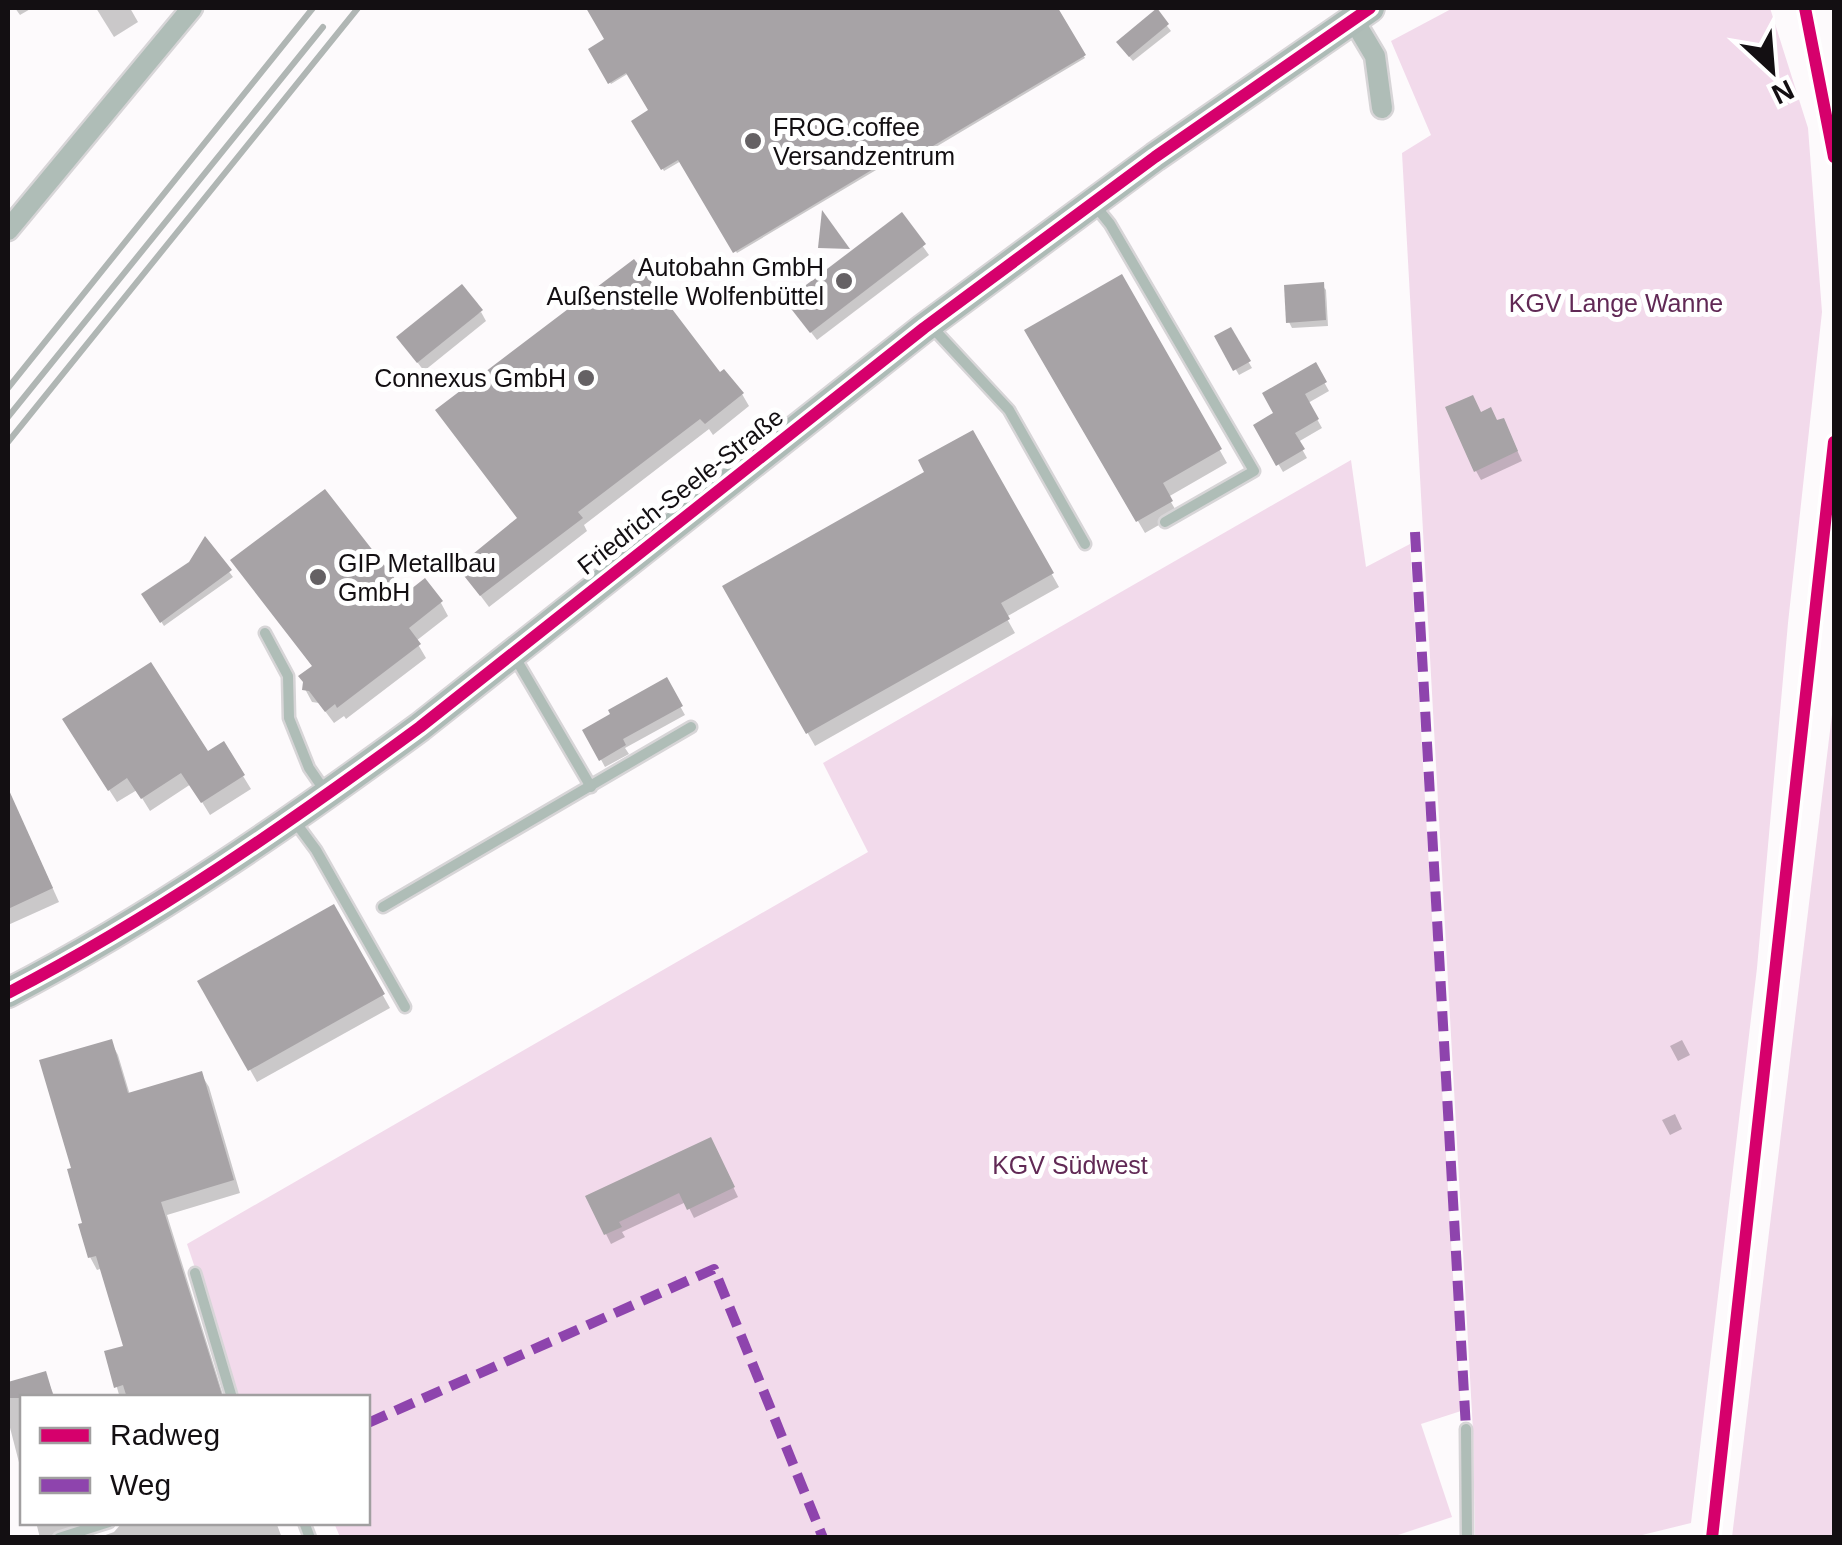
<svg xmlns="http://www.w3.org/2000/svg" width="1842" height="1545" font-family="Helvetica,sans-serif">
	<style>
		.green { fill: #f2daeb }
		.shadow { fill: #0003 }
		.building { fill: #a7a3a6 }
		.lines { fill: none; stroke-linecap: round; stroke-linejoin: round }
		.lane-casing { stroke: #d7d5d7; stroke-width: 15 }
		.street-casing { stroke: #d7d5d7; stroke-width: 25 }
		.secondary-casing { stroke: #d7d5d7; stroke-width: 32 }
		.lane { stroke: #afbdb7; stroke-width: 10 }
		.street { stroke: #afbdb7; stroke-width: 20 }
		.secondary { stroke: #adbbb6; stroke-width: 28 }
		.rail { stroke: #b0b6b4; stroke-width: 6 }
		.quiet { stroke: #8e44ad; stroke-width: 10; stroke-dasharray: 20 10; stroke-linecap: butt }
		.cycleway-casing { stroke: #fff; stroke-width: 19 }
		.cycleway { stroke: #d6006c; stroke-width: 12 }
		.poi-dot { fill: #656164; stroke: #fff; stroke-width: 4 }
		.labels { text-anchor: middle; stroke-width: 10; stroke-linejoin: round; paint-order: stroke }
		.poi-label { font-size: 25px; fill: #130f12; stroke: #fff; text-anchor: start }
		.park-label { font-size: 25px; fill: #612955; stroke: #fff }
		.street-label { font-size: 25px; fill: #130f12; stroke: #fff }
	</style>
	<rect width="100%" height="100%" fill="#fdfafc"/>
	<!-- green -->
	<g class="green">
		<path d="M 1453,8 L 1770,8 L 1808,128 L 1822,312 L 1788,623 L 1757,968 L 1691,1523 L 1634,1537 L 1475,1537 L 1473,1431 L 1402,153 L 1431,135 L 1391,41 Z"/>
		<path d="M 1351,460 L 1366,567 L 1410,544 L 1461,1411 L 1421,1424 L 1452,1517 L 1389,1538 L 340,1537 L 334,1523 L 368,1522 L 368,1398 L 238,1397 L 187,1244 L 868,852 L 823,763 Z"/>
		<path d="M 1834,698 L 1834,1537 L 1732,1537 Z"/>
	</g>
	<!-- shadow -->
	<g class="shadow">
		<path d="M 15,8 L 32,8 L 20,15 Z"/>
		<path d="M 96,8 L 130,8 L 138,22 L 114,37 Z"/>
		<path d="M 589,8 L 1055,8 L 1085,58 L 914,160 L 908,151 L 737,253 L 681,161 L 664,171 L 635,122 L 651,111 L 629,73 L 611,84 L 591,50 L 608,40 Z"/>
		<path d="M 1156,12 L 1171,31 L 1133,61 L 1122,48 Z"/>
		<path d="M 901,216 L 929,255 L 817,340 L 794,310 Z"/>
		<path d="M 1122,278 L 1227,463 L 1168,497 L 1178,514 L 1145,533 L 1027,331 Z"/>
		<path d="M 1322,285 L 1326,290 L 1328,326 L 1292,328 L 1289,322 Z"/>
		<path d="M 481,312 L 486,321 L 424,371 L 405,346 Z"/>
		<path d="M 1230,330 L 1252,368 L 1239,375 L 1217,337 Z"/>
		<path d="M 1315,366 L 1329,391 L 1308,403 L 1322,428 L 1298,442 L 1307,458 L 1283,472 L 1256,426 L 1276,414 Z"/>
		<path d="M 720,375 L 742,394 L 749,406 L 713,435 L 709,429 L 584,525 L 587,531 L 489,607 L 468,579 Z"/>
		<path d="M 1481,414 L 1508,430 L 1522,461 L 1481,480 L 1476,471 Z"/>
		<path d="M 972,433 L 1059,587 L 1006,617 L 1015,633 L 815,746 L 725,587 L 927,473 Z"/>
		<path d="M 205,540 L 233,577 L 164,626 L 144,595 L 191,563 Z"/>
		<path d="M 233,561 L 441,603 L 448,616 L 416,641 L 426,658 L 346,719 L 344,716 L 334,723 L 319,703 L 312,702 L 305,689 L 314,668 Z"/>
		<path d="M 666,681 L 685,715 L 625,748 L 629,754 L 605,767 L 585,730 Z"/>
		<path d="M 72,732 L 207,754 L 243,776 L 251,789 L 210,815 L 191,784 L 150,811 L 137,790 L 117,802 Z"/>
		<path d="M 8,790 L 59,902 L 8,925 Z"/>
		<path d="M 333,907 L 390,1008 L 257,1082 L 201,982 Z"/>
		<path d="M 1682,1040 L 1690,1055 L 1678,1061 L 1670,1046 Z"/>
		<path d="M 111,1042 L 118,1055 L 130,1095 L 201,1074 L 209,1087 L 240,1193 L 167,1215 L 224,1398 L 120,1398 L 107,1353 L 126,1348 L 103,1268 L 97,1270 L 90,1257 L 74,1170 Z"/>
		<path d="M 1675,1114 L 1682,1129 L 1670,1135 L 1662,1120 Z"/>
		<path d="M 715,1149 L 738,1197 L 694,1218 L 686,1202 L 622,1232 L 625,1237 L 611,1244 L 588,1198 Z"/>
		<path d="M 45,1374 L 55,1398 L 22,1398 L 22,1474 L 8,1420 L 8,1385 Z"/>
		<path d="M 36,1522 L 276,1522 L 282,1538 L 97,1538 L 114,1532 L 121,1524 L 79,1538 L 40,1538 Z"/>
	</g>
	<!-- building -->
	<g class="building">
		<path d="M 586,8 L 1058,8 L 1086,55 L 911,159 L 905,150 L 733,253 L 678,160 L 661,170 L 631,121 L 648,110 L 626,73 L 608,84 L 588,49 L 604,39 Z"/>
		<path d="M 1157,8 L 1169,24 L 1129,57 L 1116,42 Z"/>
		<path d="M 822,210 L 850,249 L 818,248 Z"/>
		<path d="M 902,212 L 926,244 L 810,333 L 785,301 Z"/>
		<path d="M 634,259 L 720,372 L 724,369 L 744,393 L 705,424 L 700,419 L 578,512 L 583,518 L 480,596 L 457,567 L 517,518 L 435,410 Z"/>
		<path d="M 1122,274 L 1222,449 L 1163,483 L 1173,501 L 1136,522 L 1024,330 Z"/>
		<path d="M 1324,282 L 1326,320 L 1286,323 L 1284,285 Z"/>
		<path d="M 462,284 L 483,310 L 417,363 L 396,337 Z"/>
		<path d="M 1231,327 L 1251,361 L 1233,371 L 1214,336 Z"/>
		<path d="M 1316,362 L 1327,382 L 1305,394 L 1319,419 L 1295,433 L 1305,449 L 1276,466 L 1253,425 L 1273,413 L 1262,393 Z"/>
		<path d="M 1473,395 L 1481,412 L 1491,407 L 1497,420 L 1504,418 L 1518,451 L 1474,472 L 1445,407 Z"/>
		<path d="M 973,430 L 1054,573 L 1001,603 L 1010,619 L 806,734 L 722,586 L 924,472 L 918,460 Z"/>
		<path d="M 325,489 L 406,593 L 425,578 L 443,601 L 409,628 L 421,644 L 337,708 L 335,704 L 325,712 L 309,691 L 302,690 L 303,682 L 298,676 L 312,666 L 230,560 Z"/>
		<path d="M 205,536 L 232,570 L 160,623 L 141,594 L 189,562 Z"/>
		<path d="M 151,662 L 208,751 L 224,741 L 245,775 L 201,803 L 181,773 L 141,799 L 127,778 L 108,791 L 62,719 Z"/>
		<path d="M 667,677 L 683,706 L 623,739 L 626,745 L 599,761 L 582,730 L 610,714 L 608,710 Z"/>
		<path d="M 8,788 L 53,888 L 8,909 Z"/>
		<path d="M 334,904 L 385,994 L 248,1071 L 197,981 Z"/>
		<path d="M 112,1039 L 128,1093 L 202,1071 L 234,1180 L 161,1202 L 223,1398 L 127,1398 L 123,1385 L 114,1388 L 104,1351 L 123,1346 L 96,1256 L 88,1258 L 78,1224 L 82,1223 L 67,1169 L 71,1168 L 39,1060 Z"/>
		<path d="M 711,1137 L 735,1187 L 687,1210 L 679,1193 L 619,1222 L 622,1227 L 604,1235 L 585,1196 Z"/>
		<path d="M 46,1371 L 54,1398 L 8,1398 L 8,1382 Z"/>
	</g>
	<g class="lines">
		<!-- lane casing -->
		<g class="lane-casing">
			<g id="lane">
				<path d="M 1093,203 L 1110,224 L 1254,471 L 1165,522"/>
				<path d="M 930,325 L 1009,410 L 1085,544"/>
				<path d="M 265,633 L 288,676 L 289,718 L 309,768 L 327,794"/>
				<path d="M 513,654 L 591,787"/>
				<path d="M 293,819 L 316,850 L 405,1007"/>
				<path d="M 383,907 L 691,727"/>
				<path d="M 195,1273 L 232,1398"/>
				<path d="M 1466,1429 L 1467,1538"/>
				<path d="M 304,1522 L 310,1538"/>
				<path d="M 59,1538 L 109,1522"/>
			</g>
		</g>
		<!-- street casing -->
		<g class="street-casing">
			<g id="street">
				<path d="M 1353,19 L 1375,56 L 1382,108"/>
				<path d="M 8,230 L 192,8"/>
			</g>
		</g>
		<!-- secondary casing -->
		<g class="secondary-casing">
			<path id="secondary" d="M 8,993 C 154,917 288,824 420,727 L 924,328 L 1155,157 L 1370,8"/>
		</g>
		<!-- lane -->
		<use href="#lane" class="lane"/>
		<!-- street -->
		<use href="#street" class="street"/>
		<!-- secondary -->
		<use href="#secondary" class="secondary"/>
		<!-- rail -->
		<g class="rail">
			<path d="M 8,388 L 313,8"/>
			<path d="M 8,417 L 323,27"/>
			<path d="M 8,442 L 358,8"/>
		</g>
		<!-- quiet -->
		<g class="quiet">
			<path d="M 1415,532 L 1466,1429"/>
			<path d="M 368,1423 L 714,1269 L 823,1538"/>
		</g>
		<!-- cycleway casing -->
		<g class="cycleway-casing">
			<g id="cycleway">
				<path d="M 1805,8 L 1834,157"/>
				<path d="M 8,993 C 154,917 288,824 420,727 L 924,328 L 1155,157 L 1370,8"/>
				<path d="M 1712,1538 L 1834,442"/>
			</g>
		</g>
		<!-- cycleway -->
		<use href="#cycleway" class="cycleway"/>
	</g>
	<!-- markers -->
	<g class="poi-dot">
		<circle cx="753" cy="141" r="10"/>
		<circle cx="844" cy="281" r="10"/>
		<circle cx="586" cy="378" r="10"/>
		<circle cx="318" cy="577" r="10"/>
	</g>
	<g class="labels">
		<!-- poi labels -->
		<g class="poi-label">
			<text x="773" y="136">FROG.coffee<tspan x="773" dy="29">Versandzentrum</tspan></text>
			<text x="824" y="276" text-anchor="end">Autobahn GmbH<tspan x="824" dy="29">Außenstelle Wolfenbüttel</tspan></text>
			<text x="566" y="387" text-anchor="end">Connexus GmbH</text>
			<text x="338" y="572">GIP Metallbau<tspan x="338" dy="29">GmbH</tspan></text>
		</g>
		<!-- park labels -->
		<g class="park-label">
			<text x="1616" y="312">KGV Lange Wanne</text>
			<text x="1070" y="1174">KGV Südwest</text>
		</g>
		<!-- street labels -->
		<g class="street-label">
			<text transform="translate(680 491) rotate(-38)" y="9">Friedrich-Seele-Straße</text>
		</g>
	</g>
	<!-- border -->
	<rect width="1842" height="1545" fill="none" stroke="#130f12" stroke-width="20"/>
	<!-- legend -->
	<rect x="20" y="1395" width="350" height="130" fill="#ffffff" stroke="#a19fa0" stroke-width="2.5"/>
	<rect x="40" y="1428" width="50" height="15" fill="#d6006c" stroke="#a19fa0" stroke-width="2.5"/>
	<text x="110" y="1445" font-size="30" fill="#130f12">Radweg</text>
	<rect x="40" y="1478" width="50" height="15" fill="#8e44ad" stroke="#a19fa0" stroke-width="2.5"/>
	<text x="110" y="1495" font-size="30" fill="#130f12">Weg</text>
	<!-- north arrow -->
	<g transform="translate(1772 70) rotate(154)" stroke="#ffffff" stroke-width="8" paint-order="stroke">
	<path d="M0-8L18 38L0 25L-18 38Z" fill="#130f12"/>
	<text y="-15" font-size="28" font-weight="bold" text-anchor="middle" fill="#130f12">N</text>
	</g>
</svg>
